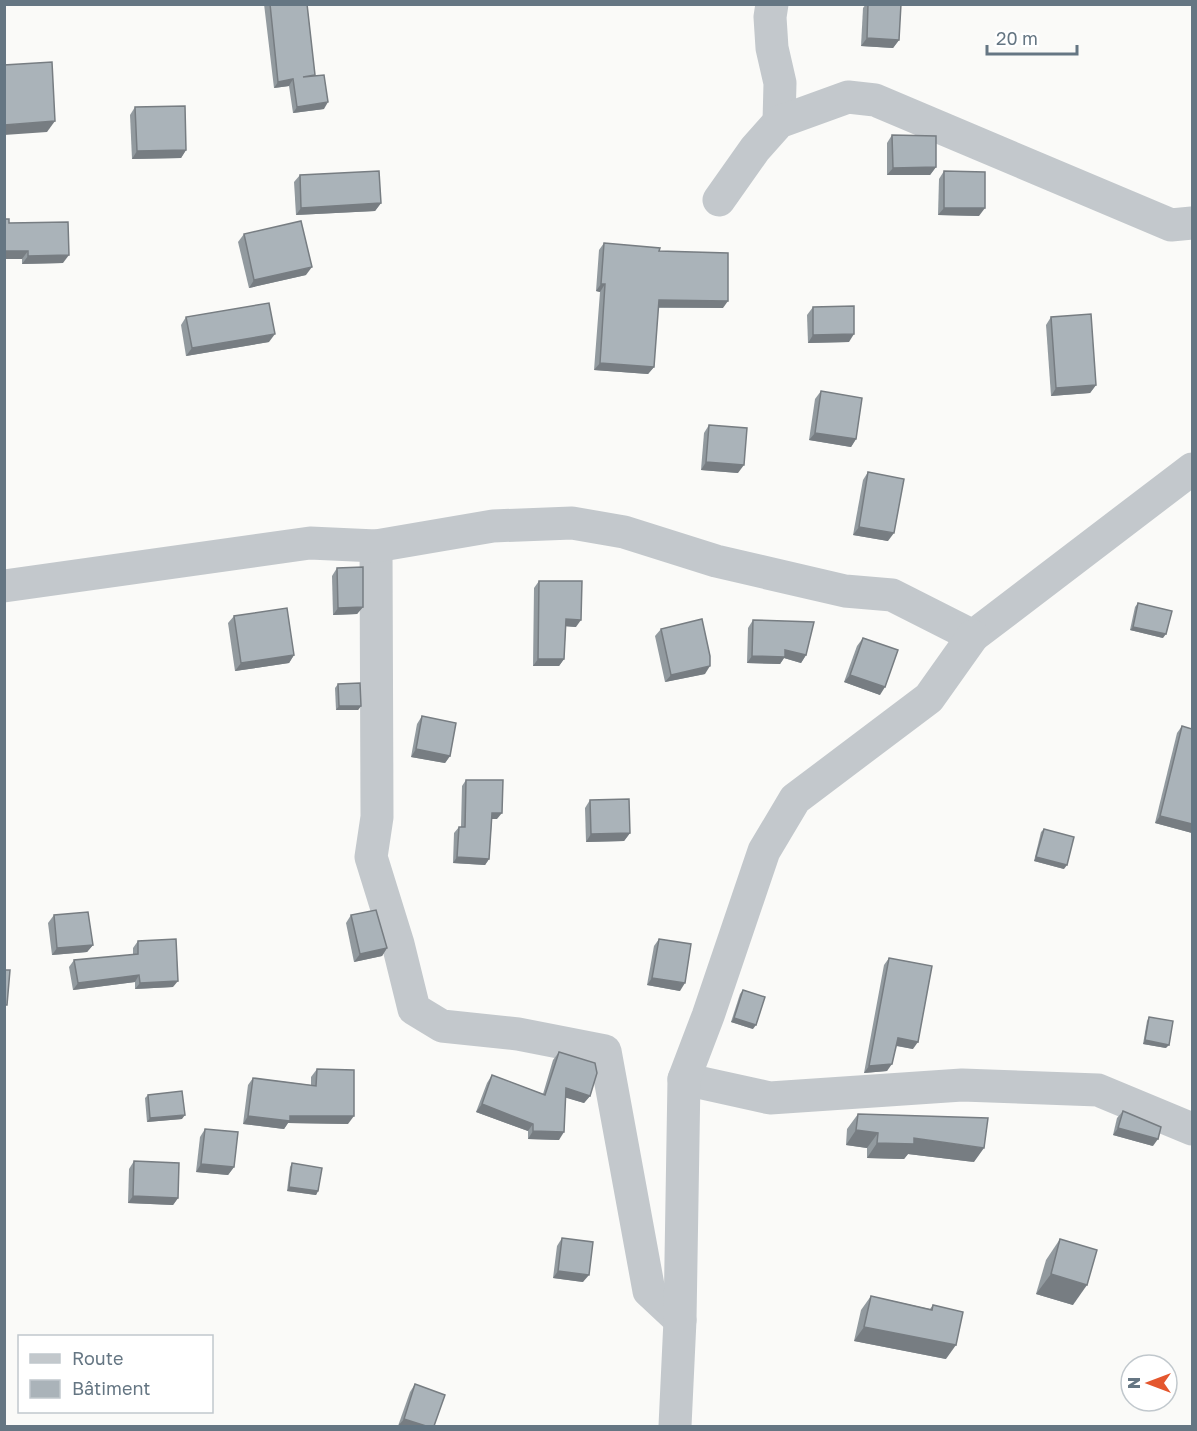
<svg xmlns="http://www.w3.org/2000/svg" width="1197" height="1431" font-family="'Golos Text',sans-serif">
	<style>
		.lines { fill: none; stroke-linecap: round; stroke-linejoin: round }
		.minor { stroke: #c3c8cc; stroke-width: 33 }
		.wall { fill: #929a9f }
		.shaded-wall { fill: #777d82 }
		.building { fill: #aab3b9; stroke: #777d82; stroke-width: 1.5 }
	</style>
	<rect width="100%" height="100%" fill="#fafaf8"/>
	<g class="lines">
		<!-- minor -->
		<g class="minor">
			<path d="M 772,4 L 770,17 L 772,48 L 780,83 L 779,122"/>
			<path d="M 719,200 L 755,149 L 779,122 L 848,97 L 875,100 L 1171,225 L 1192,223"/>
			<path d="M 376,546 L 377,817 L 371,857 L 398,944 L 414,1009 L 442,1026 L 518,1034 L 605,1051 L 649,1291 L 680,1320"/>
			<path d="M 4,586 L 310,543 L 376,546 L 493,526 L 572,523 L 624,532 L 716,561 L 845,591 L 892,595 L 973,636 L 1192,469"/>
			<path d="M 684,1079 L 770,1098 L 962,1085 L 1098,1090 L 1192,1129"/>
			<path d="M 675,1426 L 680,1320 L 684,1079 L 708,1016 L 764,851 L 795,799 L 929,698 L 973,636"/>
		</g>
	</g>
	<!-- wall -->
	<g class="wall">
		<path d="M 264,4 L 307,4 L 315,75 L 324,109 L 293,113 L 289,86 L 274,88 Z"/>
		<path d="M 866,4 L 901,4 L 899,40 L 893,48 L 861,46 L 863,8 Z"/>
		<path d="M 135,107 L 186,150 L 181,158 L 132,159 L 130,115 Z"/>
		<path d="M 892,135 L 936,167 L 930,175 L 887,175 L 887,143 Z"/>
		<path d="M 944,171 L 979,216 L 938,215 L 939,179 Z"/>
		<path d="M 300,175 L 381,203 L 375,211 L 296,215 L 294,182 Z"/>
		<path d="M 9,223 L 63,263 L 22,264 L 22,259 L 4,259 Z"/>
		<path d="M 244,234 L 306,275 L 249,288 L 238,242 Z"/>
		<path d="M 604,243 L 659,251 L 723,308 L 658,308 L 654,367 L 648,374 L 594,370 L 600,292 L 596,291 L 599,250 Z"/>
		<path d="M 813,307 L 849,342 L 808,343 L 807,315 Z"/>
		<path d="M 186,317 L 269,342 L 186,356 L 181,325 Z"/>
		<path d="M 1051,317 L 1096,385 L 1090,393 L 1051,396 L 1046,325 Z"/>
		<path d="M 821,391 L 856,439 L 851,447 L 809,440 L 815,399 Z"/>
		<path d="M 709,425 L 738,473 L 701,470 L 704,433 Z"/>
		<path d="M 868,472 L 888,541 L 853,535 L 863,480 Z"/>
		<path d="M 337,568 L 363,607 L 357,614 L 333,615 L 332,576 Z"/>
		<path d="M 539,581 L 576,627 L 566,626 L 564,659 L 559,666 L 533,666 L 534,588 Z"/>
		<path d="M 1138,603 L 1163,638 L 1130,630 L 1135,607 Z"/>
		<path d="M 234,616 L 294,655 L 289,663 L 235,671 L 228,623 Z"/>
		<path d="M 753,620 L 806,655 L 801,663 L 784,658 L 780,664 L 747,663 L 748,628 Z"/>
		<path d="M 661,629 L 705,674 L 665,682 L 655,636 Z"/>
		<path d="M 863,638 L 880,695 L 844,682 L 857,646 Z"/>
		<path d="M 338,684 L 361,706 L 358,710 L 336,710 L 335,688 Z"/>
		<path d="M 422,716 L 450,756 L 445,763 L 411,757 L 417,724 Z"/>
		<path d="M 1182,726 L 1192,729 L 1192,833 L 1155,823 L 1177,733 Z"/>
		<path d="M 466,780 L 497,819 L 492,819 L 489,859 L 485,865 L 453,863 L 454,833 L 459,827 L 461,827 L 462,786 Z"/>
		<path d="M 590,800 L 630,833 L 624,841 L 586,842 L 585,808 Z"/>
		<path d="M 1044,829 L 1064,869 L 1034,861 L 1041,832 Z"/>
		<path d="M 54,915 L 93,945 L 87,952 L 52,955 L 48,923 Z"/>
		<path d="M 351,915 L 387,948 L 382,956 L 354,962 L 346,923 Z"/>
		<path d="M 659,939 L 680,991 L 647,985 L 654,946 Z"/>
		<path d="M 138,941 L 173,987 L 135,989 L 135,982 L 73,990 L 69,967 L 74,960 L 133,955 L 133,948 Z"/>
		<path d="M 889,958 L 913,1049 L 896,1046 L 887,1071 L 864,1073 L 884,965 Z"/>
		<path d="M 743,990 L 753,1029 L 731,1022 L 740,994 Z"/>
		<path d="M 1149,1017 L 1166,1048 L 1143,1044 L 1147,1021 Z"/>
		<path d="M 559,1052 L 590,1096 L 584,1103 L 565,1097 L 559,1140 L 528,1139 L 528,1131 L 476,1112 L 487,1083 L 492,1075 L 543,1094 L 553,1060 Z"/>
		<path d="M 317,1069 L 348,1124 L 288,1123 L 284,1129 L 243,1124 L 248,1085 L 253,1078 L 311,1085 L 311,1077 Z"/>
		<path d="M 148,1095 L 182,1119 L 147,1122 L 145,1098 Z"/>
		<path d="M 1123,1111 L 1153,1146 L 1113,1135 L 1117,1118 Z"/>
		<path d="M 858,1114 L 974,1162 L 908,1154 L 904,1159 L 867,1158 L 867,1148 L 846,1145 L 847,1129 Z"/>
		<path d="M 205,1129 L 234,1167 L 228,1175 L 196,1172 L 200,1137 Z"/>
		<path d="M 134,1161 L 178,1198 L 173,1205 L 128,1203 L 129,1169 Z"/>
		<path d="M 292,1163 L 318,1191 L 316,1195 L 287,1191 L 290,1167 Z"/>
		<path d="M 562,1238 L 583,1282 L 553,1278 L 557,1246 Z"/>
		<path d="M 1060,1239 L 1073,1305 L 1036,1294 L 1046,1260 Z"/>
		<path d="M 871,1296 L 930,1309 L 933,1305 L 946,1359 L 854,1341 L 861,1310 Z"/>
		<path d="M 415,1384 L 434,1426 L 398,1426 L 410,1392 Z"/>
	</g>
	<!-- shaded-wall -->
	<g class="shaded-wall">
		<path d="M 867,38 L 899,40 L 893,48 L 861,46 Z"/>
		<path d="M 293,79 L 289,86 L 274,88 L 278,82 Z"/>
		<path d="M 328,102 L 324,109 L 293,113 L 297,107 Z"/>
		<path d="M 55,121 L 47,132 L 4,135 L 4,125 Z"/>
		<path d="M 186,150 L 181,158 L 132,159 L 137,151 Z"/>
		<path d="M 936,167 L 930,175 L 887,175 L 893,168 Z"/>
		<path d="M 381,203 L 375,211 L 296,215 L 301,208 Z"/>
		<path d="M 944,208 L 985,208 L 979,216 L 938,215 Z"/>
		<path d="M 4,251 L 28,251 L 22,259 L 4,259 Z"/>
		<path d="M 69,255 L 63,263 L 22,264 L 28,256 Z"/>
		<path d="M 312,267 L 306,275 L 249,288 L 254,280 Z"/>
		<path d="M 601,284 L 605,284 L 600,292 L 596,291 Z"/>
		<path d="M 659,300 L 728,301 L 723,308 L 653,307 Z"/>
		<path d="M 275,334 L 269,342 L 186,356 L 192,348 Z"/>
		<path d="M 854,334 L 849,342 L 808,343 L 813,335 Z"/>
		<path d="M 600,363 L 654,367 L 648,374 L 594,370 Z"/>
		<path d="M 1096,385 L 1090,393 L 1051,396 L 1056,388 Z"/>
		<path d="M 815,433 L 856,439 L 851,447 L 809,440 Z"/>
		<path d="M 706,462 L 744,465 L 738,473 L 701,470 Z"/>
		<path d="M 859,527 L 894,533 L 888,541 L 853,535 Z"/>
		<path d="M 363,607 L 357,614 L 333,615 L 338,608 Z"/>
		<path d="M 566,619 L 581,620 L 576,627 L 561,626 Z"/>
		<path d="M 1133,627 L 1166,634 L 1163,638 L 1130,630 Z"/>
		<path d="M 785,650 L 806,655 L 801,663 L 784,658 L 780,664 L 747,663 L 752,656 Z"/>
		<path d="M 294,655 L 289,663 L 235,671 L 241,663 Z"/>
		<path d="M 538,659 L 564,659 L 559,666 L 533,666 Z"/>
		<path d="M 710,666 L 705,674 L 665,682 L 671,675 Z"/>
		<path d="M 850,675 L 885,687 L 880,695 L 844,682 Z"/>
		<path d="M 339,706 L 361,706 L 358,710 L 336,710 Z"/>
		<path d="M 416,749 L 450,756 L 445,763 L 411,757 Z"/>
		<path d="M 492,813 L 502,813 L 497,819 L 488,819 Z"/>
		<path d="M 1160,816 L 1192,824 L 1192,833 L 1155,823 Z"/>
		<path d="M 630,833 L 624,841 L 586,842 L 591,834 Z"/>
		<path d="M 457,857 L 489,859 L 485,865 L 453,863 Z"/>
		<path d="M 1036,857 L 1067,865 L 1064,869 L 1034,861 Z"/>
		<path d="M 93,945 L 87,952 L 52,955 L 57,948 Z"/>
		<path d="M 387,948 L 382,956 L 354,962 L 360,954 Z"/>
		<path d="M 139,975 L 135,982 L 73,990 L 78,983 Z"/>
		<path d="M 652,978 L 685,983 L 680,991 L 647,985 Z"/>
		<path d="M 178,981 L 173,987 L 135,989 L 140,983 Z"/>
		<path d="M 734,1018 L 756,1025 L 753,1029 L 731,1022 Z"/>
		<path d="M 898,1038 L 918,1042 L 913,1049 L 893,1045 Z"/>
		<path d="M 1145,1040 L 1169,1045 L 1166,1048 L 1143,1044 Z"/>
		<path d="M 892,1064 L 887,1071 L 864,1073 L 869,1066 Z"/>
		<path d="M 566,1088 L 590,1096 L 584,1103 L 560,1096 Z"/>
		<path d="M 482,1104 L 533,1124 L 528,1131 L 476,1112 Z"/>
		<path d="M 185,1115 L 182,1119 L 147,1122 L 150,1118 Z"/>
		<path d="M 248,1116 L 354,1116 L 348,1124 L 288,1123 L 284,1129 L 243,1124 Z"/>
		<path d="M 1118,1128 L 1158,1139 L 1153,1146 L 1113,1135 Z"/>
		<path d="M 856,1130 L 878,1133 L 867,1148 L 846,1145 Z"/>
		<path d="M 533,1131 L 564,1132 L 559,1140 L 528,1139 Z"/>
		<path d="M 914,1138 L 984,1148 L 974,1162 L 908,1154 L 904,1159 L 867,1158 L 877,1143 Z"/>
		<path d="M 201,1164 L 234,1167 L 228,1175 L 196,1172 Z"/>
		<path d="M 289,1187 L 318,1191 L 316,1195 L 287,1191 Z"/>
		<path d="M 133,1196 L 178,1198 L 173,1205 L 128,1203 Z"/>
		<path d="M 558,1271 L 589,1275 L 583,1282 L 553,1278 Z"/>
		<path d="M 1051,1274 L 1087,1285 L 1073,1305 L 1036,1294 Z"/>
		<path d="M 864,1327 L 956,1345 L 946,1359 L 854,1341 Z"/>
		<path d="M 404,1419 L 426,1426 L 398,1426 Z"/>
	</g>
	<!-- building -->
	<g class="building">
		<path d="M 270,4 L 307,4 L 315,75 L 303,77 L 324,75 L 328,102 L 297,107 L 293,79 L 278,82 Z"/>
		<path d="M 868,4 L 901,4 L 899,40 L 867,38 Z"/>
		<path d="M 52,62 L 55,121 L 4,125 L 4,65 Z"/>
		<path d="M 185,106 L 186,150 L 137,151 L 135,107 Z"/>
		<path d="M 892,135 L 936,136 L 936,167 L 893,168 Z"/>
		<path d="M 379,171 L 381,203 L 301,208 L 300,175 Z"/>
		<path d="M 944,171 L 985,172 L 985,208 L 944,208 Z"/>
		<path d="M 4,219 L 9,219 L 9,223 L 68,222 L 69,255 L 28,256 L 28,251 L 4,251 Z"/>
		<path d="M 301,221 L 312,267 L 254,280 L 244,234 Z"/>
		<path d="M 604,243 L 660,248 L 659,251 L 728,253 L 728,301 L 659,300 L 654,367 L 600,363 L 605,284 L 601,284 Z"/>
		<path d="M 269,303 L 275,334 L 192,348 L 186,317 Z"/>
		<path d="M 854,306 L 854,334 L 813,335 L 813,307 Z"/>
		<path d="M 1091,314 L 1096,385 L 1056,388 L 1051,317 Z"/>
		<path d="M 821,391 L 862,398 L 856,439 L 815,433 Z"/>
		<path d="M 709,425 L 747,428 L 744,465 L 706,462 Z"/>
		<path d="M 868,472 L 904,479 L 894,533 L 859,527 Z"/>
		<path d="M 363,567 L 363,607 L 338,608 L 337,568 Z"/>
		<path d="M 539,581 L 582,581 L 581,620 L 566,619 L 564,659 L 538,659 Z"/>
		<path d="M 1138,603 L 1172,611 L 1166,634 L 1133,627 Z"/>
		<path d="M 287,608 L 294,655 L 241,663 L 234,616 Z"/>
		<path d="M 702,619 L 710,656 L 710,666 L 671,675 L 661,629 Z"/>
		<path d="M 753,620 L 814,622 L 806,655 L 785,650 L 785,657 L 752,656 Z"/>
		<path d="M 863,638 L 898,650 L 885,687 L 850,675 Z"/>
		<path d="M 360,683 L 361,706 L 339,706 L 338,684 Z"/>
		<path d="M 422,716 L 456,723 L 450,756 L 416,749 Z"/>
		<path d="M 1182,726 L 1192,729 L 1192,824 L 1160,816 Z"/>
		<path d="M 466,780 L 503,780 L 502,813 L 492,813 L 489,859 L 457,857 L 459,827 L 465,827 Z"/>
		<path d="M 629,799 L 630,833 L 591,834 L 590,800 Z"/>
		<path d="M 1044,829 L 1074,837 L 1067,865 L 1036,857 Z"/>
		<path d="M 376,910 L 387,948 L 360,954 L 351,915 Z"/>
		<path d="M 88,912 L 93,945 L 57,948 L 54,915 Z"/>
		<path d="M 176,939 L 178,981 L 140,983 L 139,975 L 78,983 L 74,960 L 138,954 L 138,941 Z"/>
		<path d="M 659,939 L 691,944 L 685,983 L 652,978 Z"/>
		<path d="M 889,958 L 932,966 L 918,1042 L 898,1038 L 892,1064 L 869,1066 Z"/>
		<path d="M 4,970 L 10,970 L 7,1005 L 4,1005 Z"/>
		<path d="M 743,990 L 765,997 L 756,1025 L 734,1018 Z"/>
		<path d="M 1149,1017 L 1173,1021 L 1169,1045 L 1145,1040 Z"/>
		<path d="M 559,1052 L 595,1063 L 597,1073 L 590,1096 L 566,1088 L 564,1132 L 533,1131 L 533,1124 L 482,1104 L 492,1075 L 545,1095 Z"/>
		<path d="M 317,1069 L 354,1070 L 354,1116 L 290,1116 L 290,1121 L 248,1116 L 253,1078 L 316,1086 Z"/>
		<path d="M 182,1091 L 185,1115 L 150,1118 L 148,1095 Z"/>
		<path d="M 1123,1111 L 1161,1127 L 1158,1139 L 1118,1128 Z"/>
		<path d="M 858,1114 L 988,1118 L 984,1148 L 914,1138 L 914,1144 L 877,1143 L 878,1133 L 856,1130 Z"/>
		<path d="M 205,1129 L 238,1132 L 234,1167 L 201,1164 Z"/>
		<path d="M 134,1161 L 179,1163 L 178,1198 L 133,1196 Z"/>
		<path d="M 292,1163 L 322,1168 L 318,1191 L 289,1187 Z"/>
		<path d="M 562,1238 L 593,1242 L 589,1275 L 558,1271 Z"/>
		<path d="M 1060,1239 L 1097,1250 L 1087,1285 L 1051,1274 Z"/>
		<path d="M 871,1296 L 932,1310 L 933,1305 L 963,1312 L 956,1345 L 864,1327 Z"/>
		<path d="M 415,1384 L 445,1395 L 434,1426 L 426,1426 L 404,1419 Z"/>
	</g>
	<!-- border -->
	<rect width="1197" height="1431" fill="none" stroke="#657683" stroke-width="12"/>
	<!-- legend -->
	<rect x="18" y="1335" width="195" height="78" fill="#ffffff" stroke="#c1c8cd" stroke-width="1.5"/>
	<rect x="30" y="1354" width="30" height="9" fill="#c3c8cc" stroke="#c1c8cd" stroke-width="1.5"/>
	<text x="72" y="1365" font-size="18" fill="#657683">Route</text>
	<rect x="30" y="1380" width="30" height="18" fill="#aab3b9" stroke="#c1c8cd" stroke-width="1.5"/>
	<text x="72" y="1395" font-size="18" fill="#657683">Bâtiment</text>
	<!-- north arrow -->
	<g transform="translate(1149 1383) rotate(270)"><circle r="28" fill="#ffffff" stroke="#c1c8cd" stroke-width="1.5"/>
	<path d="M0-4.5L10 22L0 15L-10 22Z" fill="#e4572e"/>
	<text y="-9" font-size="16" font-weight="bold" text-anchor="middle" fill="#657683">N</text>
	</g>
	<!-- scale -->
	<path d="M987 45v9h90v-9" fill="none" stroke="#657683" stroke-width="3"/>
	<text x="996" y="45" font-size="18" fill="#657683" stroke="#ffffff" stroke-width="4.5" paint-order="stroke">20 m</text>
</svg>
